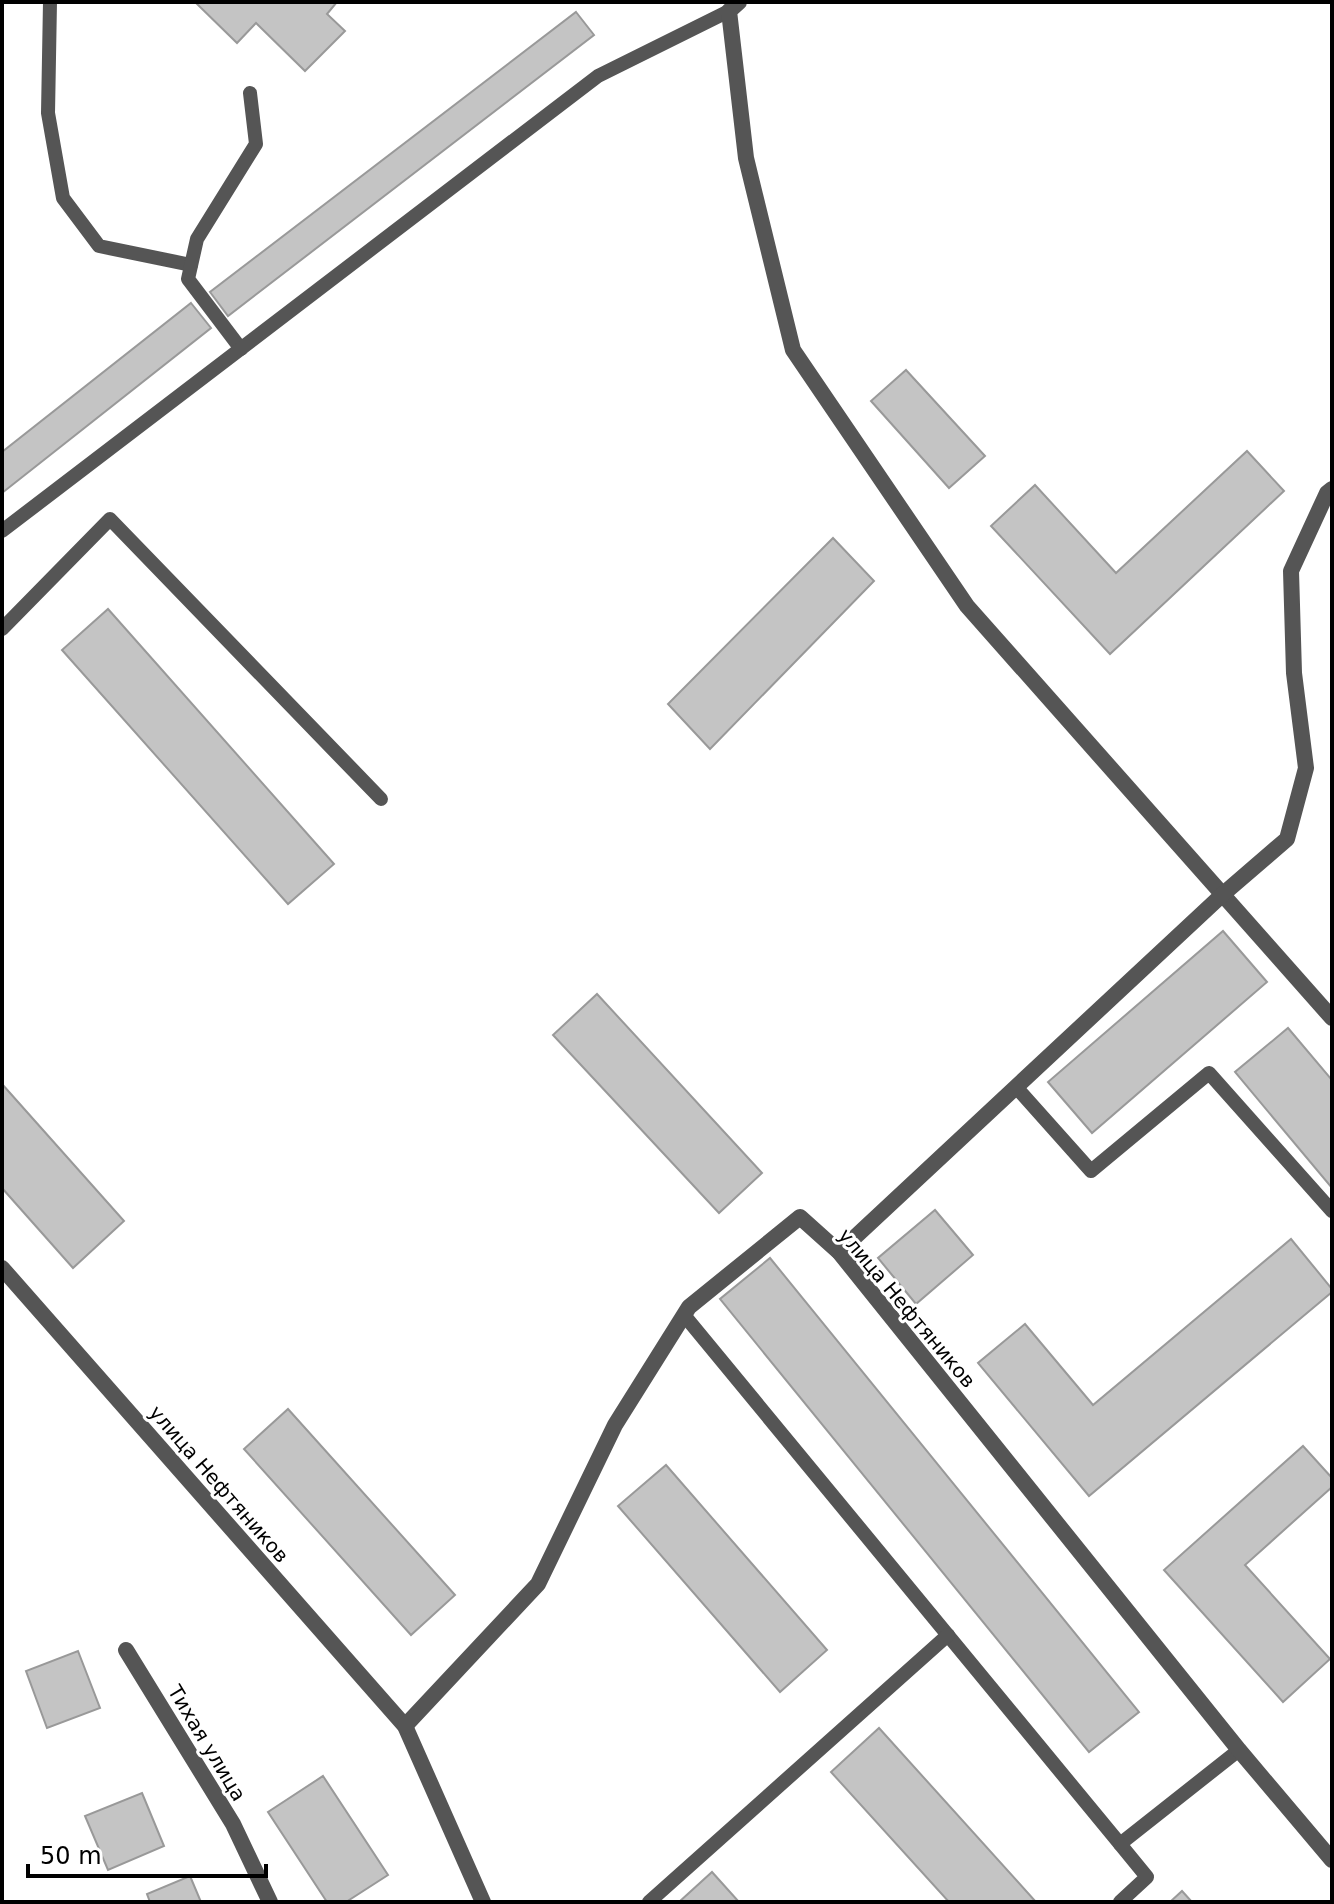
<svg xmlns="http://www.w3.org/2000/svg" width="1334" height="1904" font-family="'DejaVu Sans',sans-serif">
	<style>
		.building { fill: #c4c4c4; stroke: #999; stroke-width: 2 }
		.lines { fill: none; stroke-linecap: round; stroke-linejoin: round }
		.lane { stroke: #555; stroke-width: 14 }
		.street { stroke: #555; stroke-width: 16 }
		.labels { text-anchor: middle; stroke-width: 6; stroke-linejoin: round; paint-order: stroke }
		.street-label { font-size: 20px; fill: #000; stroke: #fff }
	</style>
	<rect width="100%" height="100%" fill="#fff"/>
	<!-- building -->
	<g class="building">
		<path d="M 195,2 L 337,2 L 327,14 L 345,31 L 305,71 L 256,23 L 237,43 Z"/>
		<path d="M 576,12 L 594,35 L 228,316 L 210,292 Z"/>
		<path d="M 191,303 L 211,328 L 2,493 L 2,452 Z"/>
		<path d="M 906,370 L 985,456 L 949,488 L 871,401 Z"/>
		<path d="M 1247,451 L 1284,491 L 1110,654 L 991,526 L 1035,485 L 1116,573 Z"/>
		<path d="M 833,538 L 874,581 L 710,749 L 668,704 Z"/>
		<path d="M 108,609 L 334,864 L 288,904 L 62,650 Z"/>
		<path d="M 1223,931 L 1267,982 L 1092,1133 L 1048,1082 Z"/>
		<path d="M 597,994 L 762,1173 L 719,1213 L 553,1035 Z"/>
		<path d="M 1288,1028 L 1332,1080 L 1332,1188 L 1235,1072 Z"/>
		<path d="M 2,1084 L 124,1221 L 73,1268 L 2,1188 Z"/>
		<path d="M 935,1210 L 973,1255 L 916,1304 L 878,1258 Z"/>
		<path d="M 1291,1239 L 1332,1289 L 1332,1292 L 1089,1496 L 978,1363 L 1025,1324 L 1093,1405 Z"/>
		<path d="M 770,1258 L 1139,1712 L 1089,1752 L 720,1299 Z"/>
		<path d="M 288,1409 L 455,1595 L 411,1635 L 244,1449 Z"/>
		<path d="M 1303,1446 L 1332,1478 L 1332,1487 L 1245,1565 L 1330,1659 L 1283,1702 L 1164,1570 Z"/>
		<path d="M 666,1465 L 827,1650 L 780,1692 L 618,1506 Z"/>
		<path d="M 78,1651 L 100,1708 L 47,1728 L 26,1671 Z"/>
		<path d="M 879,1728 L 1036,1902 L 949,1902 L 831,1772 Z"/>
		<path d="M 323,1776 L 388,1875 L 346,1902 L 327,1902 L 268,1812 Z"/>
		<path d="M 142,1793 L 164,1846 L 108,1870 L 85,1816 Z"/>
		<path d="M 712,1872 L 739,1902 L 679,1902 Z"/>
		<path d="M 190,1876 L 201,1902 L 150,1902 L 147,1894 Z"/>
		<path d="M 1182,1891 L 1192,1902 L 1170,1902 Z"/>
	</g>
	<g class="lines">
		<!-- lane -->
		<g class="lane">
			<path d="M 50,2 L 48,113 L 63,198 L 99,246 L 191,265"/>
			<path d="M 241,349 L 188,279 L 197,239 L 256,144 L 250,93"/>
			<path d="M 2,531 L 598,76 L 729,11"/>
			<path d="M 2,629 L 110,519 L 381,799"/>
			<path d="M 1016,1087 L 1091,1171 L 1209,1073 L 1332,1211"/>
			<path d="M 684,1315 L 1120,1844 L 1239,1750"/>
			<path d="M 649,1902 L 948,1635"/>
			<path d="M 1120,1902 L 1147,1877 L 1120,1844"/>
		</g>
		<!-- street -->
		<g class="street">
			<path d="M 739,2 L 729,11 L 746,158 L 793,350 L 967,606 L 1332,1018"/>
			<path d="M 839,1252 L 1222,895 L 1287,839 L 1306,768 L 1294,673 L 1291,571 L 1327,493 L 1332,489"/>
			<path d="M 2,1268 L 405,1726 L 483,1902"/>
			<path d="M 126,1650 L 233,1824 L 270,1902"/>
			<path d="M 405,1726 L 538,1584 L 615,1425 L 689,1307 L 800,1217 L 839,1252 L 1239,1750 L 1332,1860"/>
		</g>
	</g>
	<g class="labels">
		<!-- street labels -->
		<g class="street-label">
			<text transform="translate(907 1308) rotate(50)" y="7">улица Нефтяников</text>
			<text transform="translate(219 1484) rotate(49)" y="7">улица Нефтяников</text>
			<text transform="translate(207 1743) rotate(59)" y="7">Тихая улица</text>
		</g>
	</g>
	<!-- border -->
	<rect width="1334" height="1904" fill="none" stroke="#000000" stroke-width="8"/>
	<!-- scale -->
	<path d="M28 1864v12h238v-12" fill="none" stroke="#000000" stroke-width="4"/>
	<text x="40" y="1864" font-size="24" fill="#000000" stroke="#ffffff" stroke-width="6" paint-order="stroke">50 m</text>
</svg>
